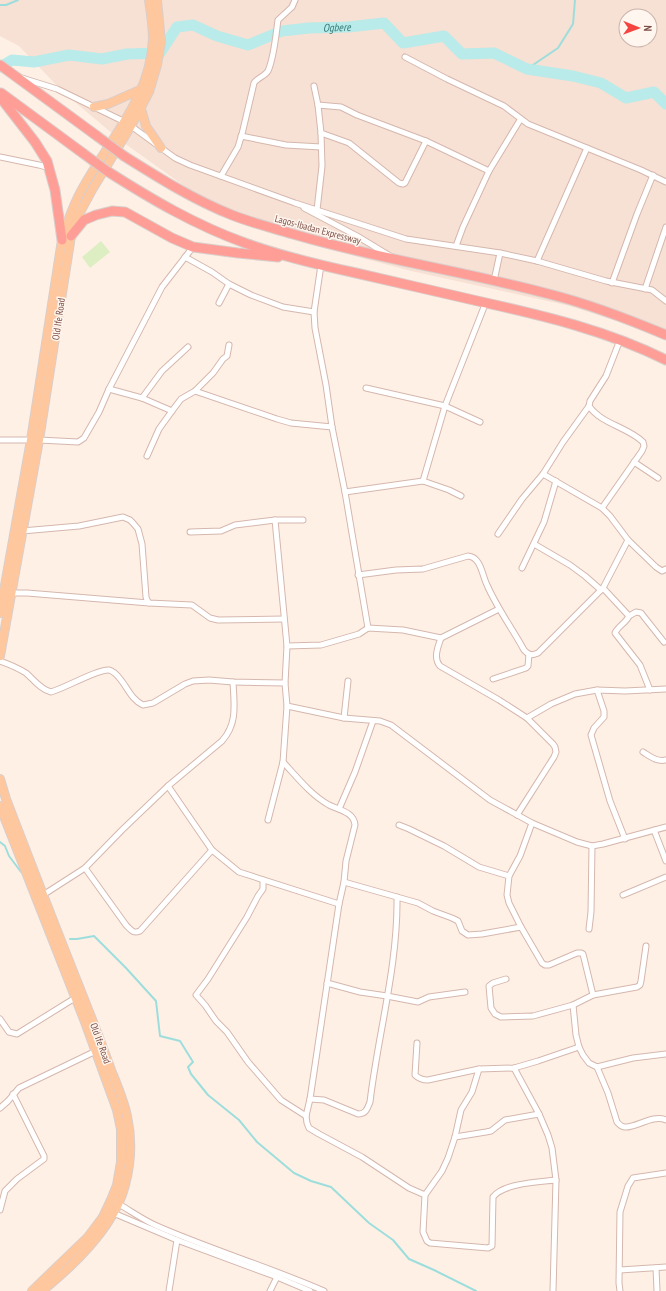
<svg xmlns="http://www.w3.org/2000/svg" width="666" height="1291" font-family="'PT Sans Narrow',sans-serif">
	<style>
		.residential { fill: #f7e0d4; fill-rule: evenodd }
		.garden { fill: #ddeec2 }
		.lines { fill: none; stroke-linecap: round; stroke-linejoin: round }
		.stream { stroke: #9ddedc; stroke-width: 2 }
		.river { stroke: #b8ebe9; stroke-width: 11 }
		.street-casing { stroke: #d5b7ad; stroke-width: 7 }
		.primary-casing { stroke: #dacecb; stroke-width: 10 }
		.highway-casing { stroke: #dacecb; stroke-width: 11 }
		.street { stroke: #fff; stroke-width: 5 }
		.primary { stroke: #ffc79d; stroke-width: 8 }
		.highway { stroke: #ff9e97; stroke-width: 9 }
		.highway-bridge-casing { stroke: #dacecb; stroke-width: 11; stroke-linecap: butt }
		.highway-bridge { stroke: #ff9e97; stroke-width: 9 }
		.labels { text-anchor: middle; stroke-width: 3; stroke-linejoin: round; paint-order: stroke }
		.street-label { font-size: 10px; fill: #7c5047; stroke: #fff6ef }
		.water-label { font-size: 11px; font-style: italic; fill: #367b79; stroke: #fff6ef }
	</style>
	<rect width="100%" height="100%" fill="#fff0e6"/>
	<!-- residential -->
	<path class="residential" d="M 0,0 L 666,0 L 666,337 L 570,306 L 411,271 L 309,244 L 219,211 L 120,140 L 63,92 L 19,46 L 0,36 ZM 626,16 L 650,16 L 650,40 L 626,40 Z"/>
	<!-- garden -->
	<path class="garden" d="M 101,241 L 110,252 L 90,268 L 82,257 Z"/>
	<g class="lines">
		<!-- stream -->
		<g class="stream">
			<path d="M 0,5 L 6,5 L 18,0"/>
			<path d="M 527,69 L 558,48 L 573,24 L 575,0"/>
			<path d="M 0,842 L 5,846 L 9,856 L 21,872"/>
			<path d="M 70,939 L 77,939 L 94,936 L 126,968 L 156,1001 L 160,1036 L 180,1041 L 193,1062 L 188,1067 L 191,1074 L 208,1095 L 239,1120 L 257,1142 L 294,1173 L 311,1181 L 331,1187 L 369,1223 L 393,1240 L 409,1259 L 434,1270 L 476,1291"/>
		</g>
		<!-- river -->
		<path class="river" id="s1" d="M 0,67 L 12,60 L 34,62 L 69,55 L 102,59 L 127,54 L 160,53 L 177,27 L 193,25 L 217,36 L 248,45 L 282,31 L 309,28 L 348,27 L 384,23 L 403,43 L 444,36 L 462,54 L 494,53 L 527,69 L 573,76 L 601,83 L 626,98 L 654,92 L 666,104"/>
		<!-- street casing -->
		<g class="street-casing">
			<g id="street">
				<path d="M 405,57 L 447,79 L 504,106 L 528,124 L 641,170 L 666,182"/>
				<path d="M 22,78 L 57,89 L 125,122"/>
				<path d="M 314,86 L 318,105 L 321,133 L 322,166 L 317,210"/>
				<path d="M 318,105 L 341,107 L 357,115 L 426,141 L 489,171"/>
				<path d="M 131,126 L 175,158 L 190,165 L 295,203 L 406,239 L 500,253 L 537,261 L 606,281 L 652,290 L 666,301"/>
				<path d="M 321,133 L 349,143 L 399,183 L 403,184 L 405,183 L 426,141"/>
				<path d="M 241,136 L 286,145 L 321,147"/>
				<path d="M 0,157 L 39,165 L 46,167 L 49,169"/>
				<path d="M 221,176 L 238,147 L 242,134 L 254,83 C 257,78 265,76 268,71 C 274,58 276,34 278,20 L 292,7 L 295,0"/>
				<path d="M 304,208 L 357,236 L 390,256"/>
				<path d="M 456,246 L 463,227 L 489,171 L 520,120"/>
				<path d="M 185,257 L 212,272 L 229,284 L 251,295 L 283,307 L 314,312"/>
				<path d="M 537,261 L 587,148"/>
				<path d="M 321,265 L 314,312 L 315,328 L 326,385 L 332,427 L 345,492 L 368,628"/>
				<path d="M 494,281 L 500,253"/>
				<path d="M 612,283 L 637,214 L 653,175"/>
				<path d="M 645,289 L 666,227"/>
				<path d="M 219,303 L 229,284"/>
				<path d="M 366,388 L 445,406 L 480,422"/>
				<path d="M 109,389 L 142,398 L 172,411"/>
				<path d="M 195,391 L 277,419 L 291,423 L 332,427"/>
				<path d="M 142,398 L 162,371 L 188,347"/>
				<path d="M 589,406 C 601,424 628,427 643,442 L 644,446 L 642,451 L 602,508"/>
				<path d="M 0,440 L 31,440"/>
				<path d="M 39,440 L 78,442 L 84,438 L 99,412 L 109,389 L 162,287 L 193,247"/>
				<path d="M 147,456 L 159,429 L 172,411 L 181,399 L 195,391 L 213,373 L 223,359 L 227,356 L 229,345"/>
				<path d="M 634,462 L 658,478"/>
				<path d="M 543,474 L 602,508 L 610,516 L 628,540 L 656,567 L 662,571 L 666,569"/>
				<path d="M 423,481 L 445,406 L 486,302"/>
				<path d="M 345,492 L 423,481 L 449,490 L 461,496"/>
				<path d="M 22,531 L 79,526 L 123,517 L 130,520 L 133,523 L 138,529 L 142,544 L 146,597 L 147,600 L 149,603 L 192,605 L 210,618 L 218,620 L 284,619"/>
				<path d="M 190,532 L 221,531 L 235,525 L 275,520 L 303,520"/>
				<path d="M 498,534 L 522,499 L 543,474 L 563,442 L 589,406 L 590,401 L 606,376 L 620,340"/>
				<path d="M 534,544 L 570,565 L 585,576 L 601,590"/>
				<path d="M 522,568 L 544,522 L 556,481"/>
				<path d="M 358,575 L 396,570 L 423,569 L 468,556 C 481,557 482,575 487,585 C 497,608 512,628 524,650 C 529,655 531,656 538,653 L 603,588 L 628,540"/>
				<path d="M 603,588 L 629,616 C 626,623 618,626 615,633 L 640,665 L 650,690"/>
				<path d="M 12,593 L 27,593 L 149,603"/>
				<path d="M 629,616 L 636,612 L 641,613 L 664,642"/>
				<path d="M 441,638 C 438,647 433,658 440,666 L 499,700 L 527,718 L 553,744 L 555,747 L 556,752 L 554,757 L 517,815"/>
				<path d="M 287,646 L 321,645 L 359,634 L 368,628 L 403,630 L 441,638 L 499,609"/>
				<path d="M 0,661 C 9,664 18,668 26,673 C 33,679 41,690 51,692 C 65,688 98,669 109,670 C 114,671 118,676 121,680 C 128,689 132,700 143,705 L 153,703 L 185,684 L 193,681 L 209,680 L 233,682 L 285,683"/>
				<path d="M 493,679 L 526,668 L 528,666 L 529,654"/>
				<path d="M 597,690 L 604,711 L 604,717 L 594,728 L 591,735 L 610,801 L 625,839"/>
				<path d="M 287,706 L 344,718 L 380,721 L 391,725 L 490,800 L 532,823 L 577,842 L 592,846 L 603,844 L 666,827"/>
				<path d="M 344,718 L 348,681"/>
				<path d="M 527,718 L 551,704 L 575,694 L 597,690 L 625,691 L 666,689"/>
				<path d="M 643,752 C 651,757 657,762 666,760"/>
				<path d="M 283,762 C 297,777 311,795 329,805 C 339,810 354,812 355,825 L 346,861 L 344,882 L 339,904 L 310,1099 L 306,1116 L 307,1123 L 309,1128 L 319,1134 L 362,1157 L 409,1188 L 425,1195"/>
				<path d="M 168,786 L 212,850 L 239,872 L 339,904"/>
				<path d="M 339,809 L 355,772 L 373,721"/>
				<path d="M 268,820 L 283,762 L 287,706 L 285,683 L 287,646 L 275,520"/>
				<path d="M 532,823 L 520,856 L 509,876 L 507,895 L 509,903 L 521,927 L 542,963 L 545,965 L 549,965 L 577,953 L 581,953 L 583,954 L 593,995"/>
				<path d="M 399,825 L 409,829 L 444,846 L 479,867 L 509,876"/>
				<path d="M 654,830 L 666,861"/>
				<path d="M 85,868 L 126,925 C 131,930 133,934 140,931 L 212,850"/>
				<path d="M 263,880 L 263,889 L 258,896 L 247,917 L 208,979 L 196,995 L 205,1005 L 216,1021 L 227,1032 L 248,1062 L 281,1100 L 306,1116"/>
				<path d="M 344,882 L 418,903 L 433,911 L 452,918 L 458,921 L 462,931 L 468,935 L 482,934 L 521,927"/>
				<path d="M 43,895 L 85,868 L 122,830 L 168,786 L 222,741 C 238,723 234,704 233,682"/>
				<path d="M 623,895 L 666,877"/>
				<path d="M 589,929 L 591,912 L 592,846"/>
				<path d="M 506,979 L 493,983 L 489,986 L 491,1008 L 495,1014 L 501,1017 L 533,1016 L 573,1005 L 593,995 L 637,987 L 640,985 L 641,981 L 646,946"/>
				<path d="M 327,983 L 360,992 L 387,996 L 418,1002 L 429,997 L 465,992"/>
				<path d="M 573,1005 L 576,1035 L 579,1047 L 583,1055 L 589,1063 L 597,1067 L 633,1058 L 666,1054"/>
				<path d="M 0,1019 L 9,1032 L 17,1034 L 75,998"/>
				<path d="M 417,1043 L 415,1075 C 419,1079 422,1080 428,1080 L 479,1069 L 514,1068 L 538,1061 L 579,1047"/>
				<path d="M 597,1067 L 608,1093 L 617,1122 C 619,1124 621,1127 625,1127 C 636,1128 653,1114 666,1120"/>
				<path d="M 514,1068 L 539,1114 L 548,1135 L 552,1148 L 556,1180 L 553,1291"/>
				<path d="M 479,1069 L 472,1092 L 461,1110 L 455,1137 L 448,1158 L 442,1171 L 425,1195 L 423,1232 L 427,1241 L 430,1243 L 488,1248 L 492,1246 L 493,1197 C 504,1183 539,1182 556,1180"/>
				<path d="M 310,1099 L 324,1100 L 358,1114 C 366,1114 367,1109 370,1102 C 378,1034 398,966 397,897"/>
				<path d="M 0,1108 L 8,1101 L 19,1088 L 98,1050"/>
				<path d="M 455,1137 L 486,1132 L 491,1131 L 505,1120 L 539,1114"/>
				<path d="M 117,1203 C 131,1211 143,1220 157,1226 C 212,1250 269,1267 324,1291"/>
				<path d="M 0,1210 L 5,1191 L 17,1179 L 44,1159 L 44,1156 L 13,1094"/>
				<path d="M 111,1212 L 177,1240 L 277,1277 L 310,1291"/>
				<path d="M 656,1268 L 657,1291"/>
				<path d="M 620,1270 L 666,1267"/>
				<path d="M 169,1291 L 177,1240"/>
				<path d="M 270,1291 L 277,1277"/>
				<path d="M 620,1291 L 619,1283 L 620,1212 L 628,1186 L 633,1178 L 666,1173"/>
			</g>
		</g>
		<!-- primary casing -->
		<g class="primary-casing">
			<g id="primary">
				<path d="M 94,107 L 108,104 L 142,89"/>
				<path d="M 141,109 L 146,126 L 161,148"/>
				<path d="M 0,613 L 31,440 L 62,240 C 68,221 74,202 85,184 C 111,138 151,96 153,39 C 153,26 151,13 149,0"/>
				<path d="M 0,656 L 39,440 L 71,236 L 78,216 L 92,190 L 131,126 L 149,92 L 157,65 L 161,42 L 157,0"/>
				<path d="M 0,779 L 6,799 C 31,864 56,929 82,994 C 92,1019 102,1045 111,1070 C 117,1085 124,1101 127,1116 C 132,1139 131,1163 125,1185 C 115,1226 74,1265 42,1291"/>
				<path d="M 0,806 L 85,1022 L 117,1110 L 121,1129 L 121,1162 L 117,1185 L 111,1200 L 103,1217 L 88,1237 L 32,1291"/>
			</g>
		</g>
		<!-- highway casing -->
		<g class="highway-casing">
			<g id="highway">
				<path d="M 0,65 L 97,136"/>
				<path d="M 1,93 L 84,154"/>
				<path d="M 0,97 L 35,142 L 47,161 L 55,190 L 62,240"/>
				<path d="M 124,156 C 159,178 194,200 232,215 C 252,223 273,228 293,234 C 377,259 464,271 549,294 C 589,304 628,319 666,335"/>
				<path d="M 107,171 C 151,199 195,225 245,243 C 281,256 319,265 356,273 C 398,283 440,292 482,302 C 545,316 608,331 666,360"/>
				<path d="M 71,236 L 84,220 L 96,215 L 112,211 L 125,212 L 172,238 L 193,247 L 238,253 L 278,257"/>
			</g>
		</g>
		<!-- street -->
		<use href="#street" class="street"/>
		<!-- primary -->
		<use href="#primary" class="primary"/>
		<!-- highway -->
		<use href="#highway" class="highway"/>
		<!-- highway-bridge casing -->
		<g class="highway-bridge-casing">
			<g id="highway-bridge">
				<path d="M 97,136 L 124,156"/>
				<path d="M 84,154 L 107,171"/>
			</g>
		</g>
		<!-- highway-bridge -->
		<use href="#highway-bridge" class="highway-bridge"/>
	</g>
	<g class="labels">
		<!-- street labels -->
		<g class="street-label">
			<text transform="translate(318 229) rotate(15)" y="4">Lagos-Ibadan Expressway</text>
			<text transform="translate(58 319) rotate(-82)" y="4">Old Ife Road</text>
			<text transform="translate(101 1043) rotate(70)" y="4">Old Ife Road</text>
		</g>
		<!-- water labels -->
		<g class="water-label">
			<text dy="4" stroke="none"><textPath href="#s1" startOffset="361">Ogbere</textPath></text>
		</g>
	</g>
	<!-- north arrow -->
	<g transform="translate(638 28) rotate(91)"><circle r="19" fill="#fff6ef" stroke="#cbb4ac"/>
	<path d="M0-3L7 15L0 10L-7 15Z" fill="#f5443f"/>
	<text y="-6" font-size="11" font-weight="bold" text-anchor="middle" fill="#7c5047">N</text>
	</g>
</svg>
